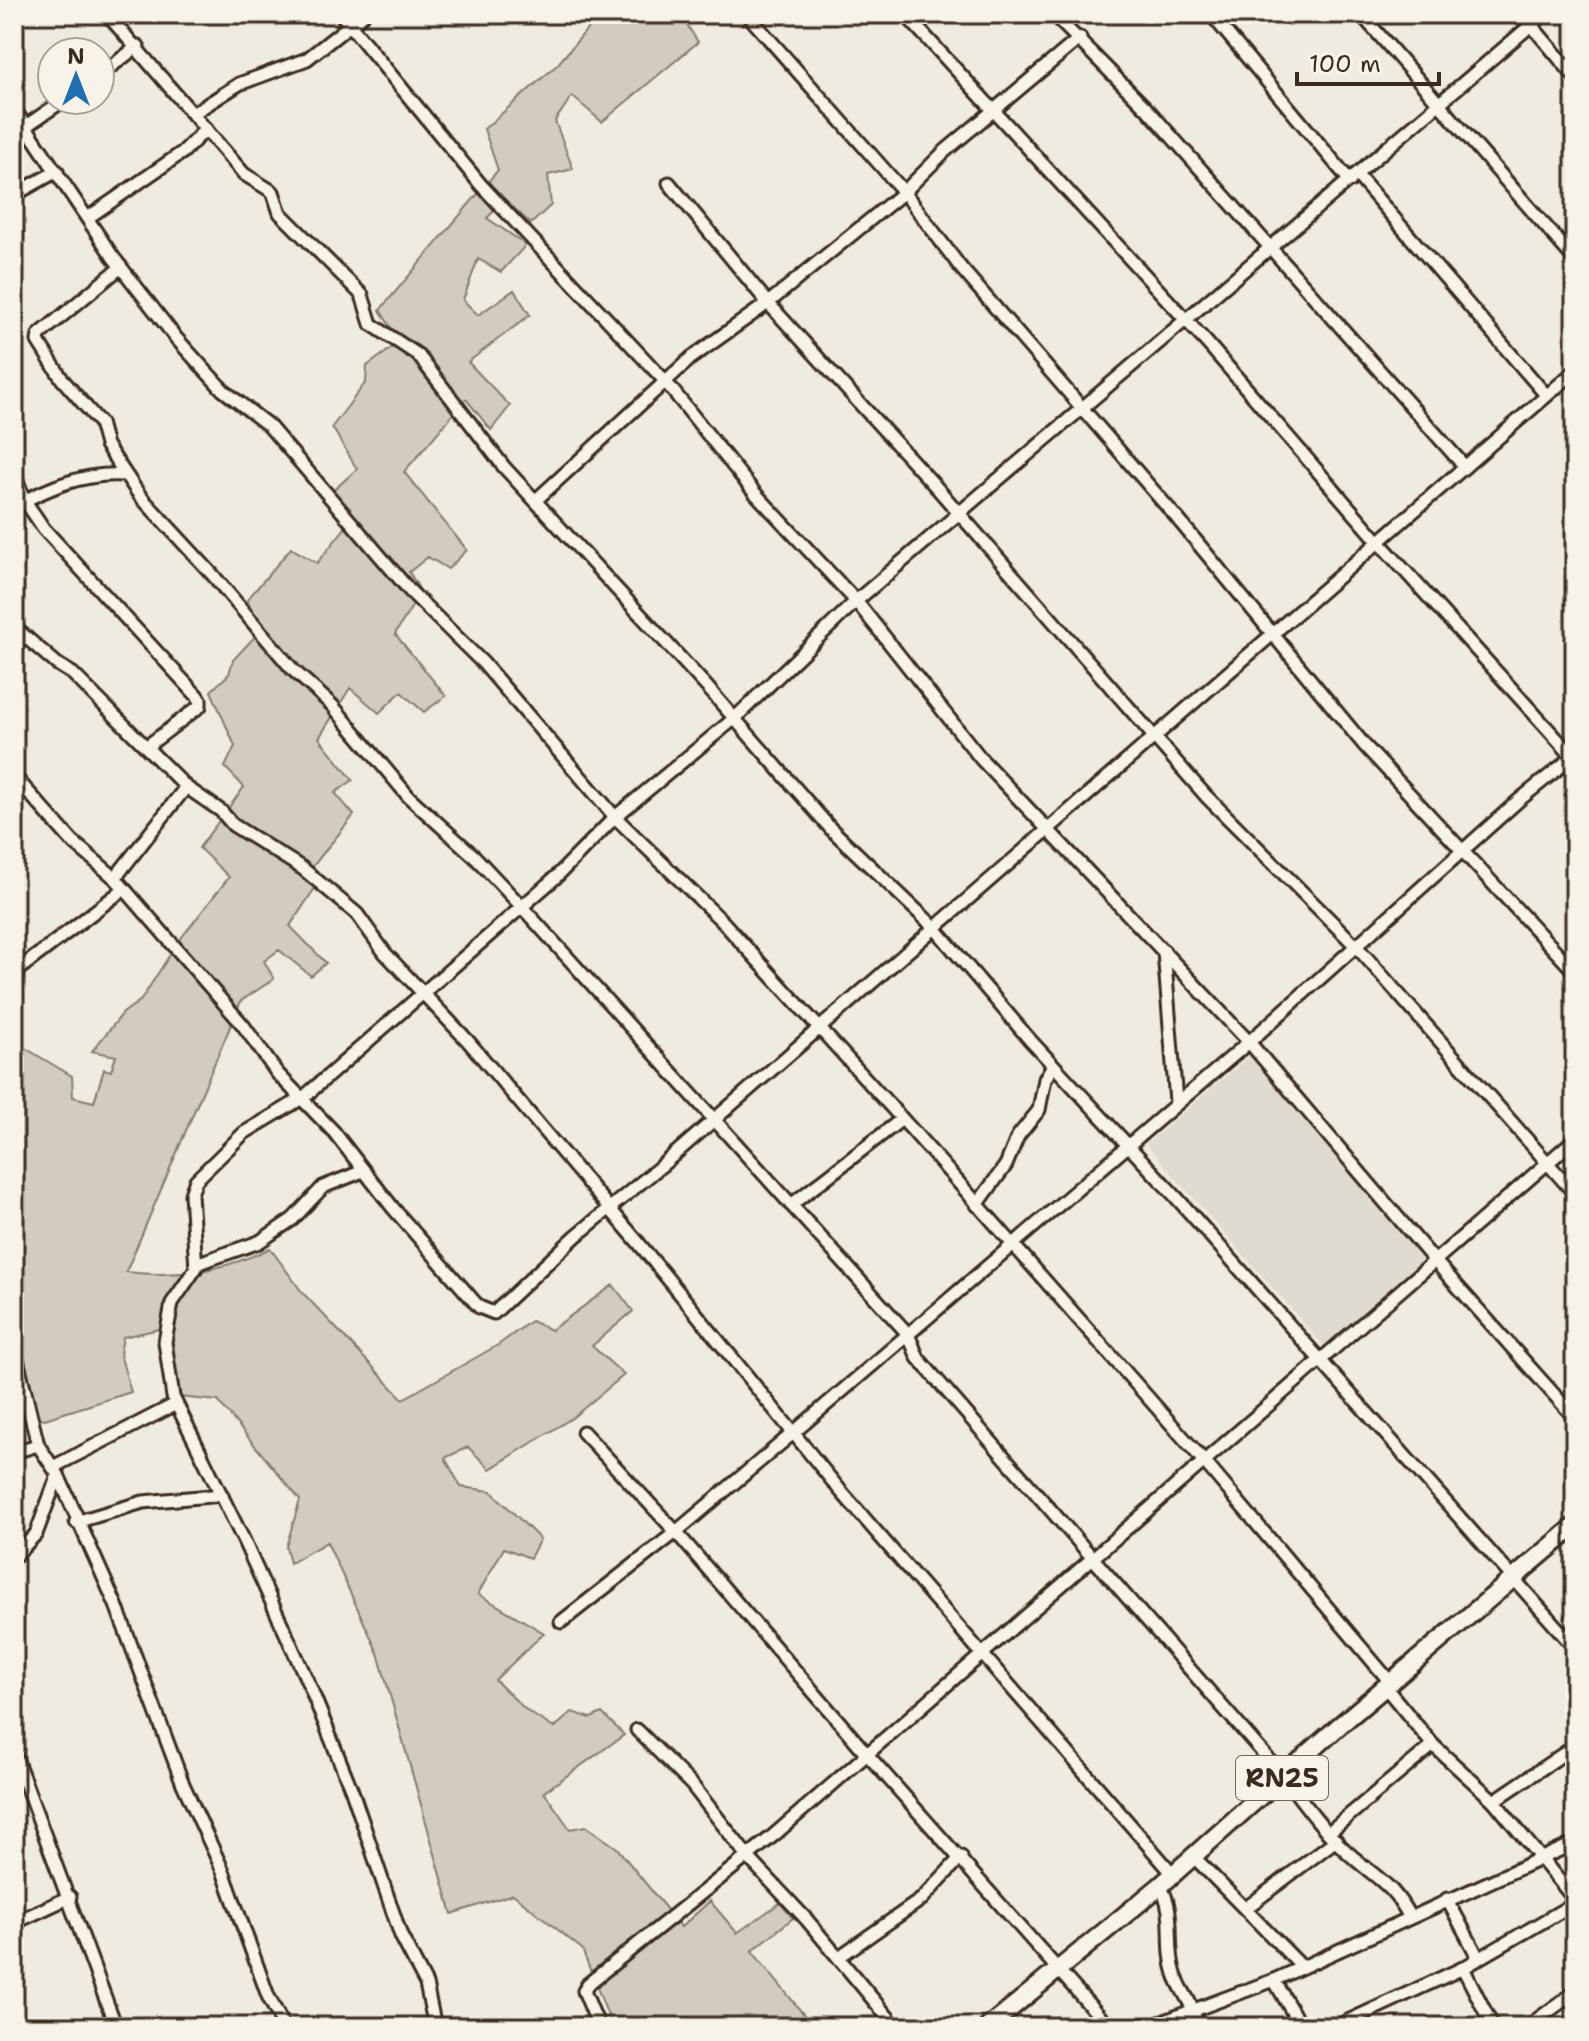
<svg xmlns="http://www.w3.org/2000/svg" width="1589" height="2041" font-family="'Shantell Sans',sans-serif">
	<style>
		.built { fill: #e0dbd0 }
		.green { fill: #d1cbc0; stroke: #867a6f; stroke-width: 2 }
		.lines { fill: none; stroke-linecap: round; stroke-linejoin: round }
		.street-casing { stroke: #3b2a1e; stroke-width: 17 }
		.primary-casing { stroke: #3b2a1e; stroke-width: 22 }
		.street { stroke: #f7f3e8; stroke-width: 11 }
		.primary { stroke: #f7f3e8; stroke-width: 16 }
		.labels { text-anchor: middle; stroke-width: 6; stroke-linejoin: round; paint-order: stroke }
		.shield { fill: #f7f3e8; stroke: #73665b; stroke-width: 2 }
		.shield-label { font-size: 26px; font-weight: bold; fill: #3b2a1e }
	</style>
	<rect width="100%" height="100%" fill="#efebe0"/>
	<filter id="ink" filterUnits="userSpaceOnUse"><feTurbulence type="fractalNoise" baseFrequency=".0125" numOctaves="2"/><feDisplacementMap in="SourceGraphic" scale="16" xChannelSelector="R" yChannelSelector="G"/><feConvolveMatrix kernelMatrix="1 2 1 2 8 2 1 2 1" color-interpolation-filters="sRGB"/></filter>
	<g filter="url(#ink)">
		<!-- built -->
		<path class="built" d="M 1253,1053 L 1433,1261 L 1329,1352 L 1146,1144 Z"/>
		<!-- green -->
		<path class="green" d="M 600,14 L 680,14 L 698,42 L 602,122 L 572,96 L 555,121 L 573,169 L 548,175 L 551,205 L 531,224 L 505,200 L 487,218 L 526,245 L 501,272 L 478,259 L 463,300 L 478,315 L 514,290 L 530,315 L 468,362 L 510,406 L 491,430 L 466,399 L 404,472 L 467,550 L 448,569 L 428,557 L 409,572 L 421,592 L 395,634 L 446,696 L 424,712 L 401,692 L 379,713 L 350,688 L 319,738 L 353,780 L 335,793 L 354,815 L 309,871 L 317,885 L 290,926 L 326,963 L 311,976 L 279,950 L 264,961 L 274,979 L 241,1001 L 126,1272 C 177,1278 225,1271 270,1248 L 302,1292 L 403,1399 L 498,1345 L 531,1321 L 551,1330 L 613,1285 L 633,1311 L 592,1346 L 624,1375 L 572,1418 L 490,1469 L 468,1447 L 445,1458 L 461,1487 L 491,1491 L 540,1539 L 530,1558 L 504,1548 L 478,1594 L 544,1633 L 495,1680 L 527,1711 L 554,1728 L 572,1712 L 591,1718 L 602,1713 L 624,1735 L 544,1792 L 570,1829 L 586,1826 L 617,1848 L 681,1927 L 710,1901 L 737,1933 L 780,1903 L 793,1918 L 752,1951 L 814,2027 L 612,2026 L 582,1949 L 513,1894 L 452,1914 L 378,1653 L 327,1542 L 290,1563 L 286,1547 L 300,1500 L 218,1401 L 178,1397 L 160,1329 L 123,1337 L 120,1354 L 131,1392 L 45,1419 L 14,1413 L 14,1101 L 20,1094 C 8,1078 15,1062 25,1048 L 72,1076 L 73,1097 L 94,1102 L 104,1069 L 111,1071 L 116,1056 L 92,1051 L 123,1013 L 141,1000 L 178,942 L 229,877 L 199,848 L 244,787 L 225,767 L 235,746 L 211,691 L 229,674 L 233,660 L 261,630 L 247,600 L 291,548 L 317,563 L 345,528 L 325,498 L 357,469 L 332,427 L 366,382 L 367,366 L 400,342 L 380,310 L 498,170 L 484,129 L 557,65 Z"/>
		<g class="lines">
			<!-- street casing -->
			<g class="street-casing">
				<g id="street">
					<path d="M 107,14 L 244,174 L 273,192 L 280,213 L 362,295 L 371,324 L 418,355 L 504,467 L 707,687 L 831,829 L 934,927 L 1030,1040 L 1176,1197 L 1575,1648"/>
					<path d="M 341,14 L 481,185 L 665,381 L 754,492 L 856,601 L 982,760 L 1249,1042 L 1434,1260 L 1575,1418"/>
					<path d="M 747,14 L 904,192 L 961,268 L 1177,518 L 1365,746 L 1575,972"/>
					<path d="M 905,14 L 1208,344 L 1378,541 L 1575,759"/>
					<path d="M 1053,14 L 1149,111 L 1465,467"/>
					<path d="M 1211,14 L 1350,181"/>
					<path d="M 1361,14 L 1575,260"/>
					<path d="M 1522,14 L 1575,77"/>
					<path d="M 100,75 L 138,46"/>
					<path d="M 14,109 L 113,257 L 176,338 L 223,390 L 269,426 L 410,591 L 483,663 L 615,817 L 722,921 L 914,1132 L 1203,1460 L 1391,1683"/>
					<path d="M 194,113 L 239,84 L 307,59 L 364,14"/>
					<path d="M 26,126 L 64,100"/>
					<path d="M 1357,175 L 1546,395"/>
					<path d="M 669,183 L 768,303 L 937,488 L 1206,796 L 1357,947 L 1575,1194"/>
					<path d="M 14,195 L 57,171"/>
					<path d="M 89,217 L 183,152 L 206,129"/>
					<path d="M 121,267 L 39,335 L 38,341 L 62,379 L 100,423 L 106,445 L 140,496 L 212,574 L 293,670 L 332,705 L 409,797 L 474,856 L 522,907 L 908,1334 L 918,1358 L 1283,1776 C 1305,1804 1326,1835 1354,1858 C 1379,1880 1393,1885 1409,1916"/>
					<path d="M 14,473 L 25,501 L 44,529 L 200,699 L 200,706 L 146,747"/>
					<path d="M 536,500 L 691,358 L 768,303 L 904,192 L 944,152 L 1080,38"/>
					<path d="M 14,506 C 49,488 84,472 124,475"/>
					<path d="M 14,627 L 57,664 L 73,674 L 186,787 L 221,811 L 233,825 L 302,868 L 357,914 L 385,953 L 468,1041 L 637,1241 L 839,1489 L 1173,1874"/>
					<path d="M 14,776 L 72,841 L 115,878 L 243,1025 L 277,1073 L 334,1132 L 393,1208 L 479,1307 L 494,1313 L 576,1236 L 661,1166 L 1575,371"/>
					<path d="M 115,878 L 186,787"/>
					<path d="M 1164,951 L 1176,1102"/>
					<path d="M 14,973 L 124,889"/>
					<path d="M 791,1205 L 902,1119"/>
					<path d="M 977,1205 L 1006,1165 L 1018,1136 L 1039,1110 L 1045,1079 L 1053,1065"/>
					<path d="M 196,1264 L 259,1242 L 293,1219 L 323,1187 L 363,1171"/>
					<path d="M 14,1347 L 38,1445 L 58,1475 L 116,1605 L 183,1784 L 223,1871 L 268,1996 L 284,2027"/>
					<path d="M 583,1432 L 676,1532 L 866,1753 L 1109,2027"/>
					<path d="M 14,1452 L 38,1445"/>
					<path d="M 53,1467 L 176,1404"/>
					<path d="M 76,1522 L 143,1502 L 222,1495"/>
					<path d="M 14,1557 L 36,1534 L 58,1475"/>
					<path d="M 561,1622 L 676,1532 L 792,1434 L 1249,1042 L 1518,801 L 1575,755"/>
					<path d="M 1386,1688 L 1433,1745 L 1494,1801 L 1575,1900"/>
					<path d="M 637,1730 L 692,1785 L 748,1857 L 807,1920 L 896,2027"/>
					<path d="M 14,1753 L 116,2027"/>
					<path d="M 1494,1801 L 1575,1746"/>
					<path d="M 1328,1833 L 1433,1745"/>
					<path d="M 1194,1857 L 1302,1967"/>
					<path d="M 1160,1886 C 1177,1912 1165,1945 1175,1974 C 1180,1991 1199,2010 1195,2027"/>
					<path d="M 1447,1899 L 1479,1959"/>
					<path d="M 1246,1908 L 1336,1840"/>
					<path d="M 14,1923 L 70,1897"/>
					<path d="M 839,1957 L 922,1899 L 961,1857"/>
					<path d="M 1463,1968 L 1493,2027"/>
					<path d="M 1274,1980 L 1301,2027"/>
					<path d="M 435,2027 L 426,1984 L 401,1936 L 352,1791 L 311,1689 L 244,1541 L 173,1397 L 165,1342 L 172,1303 L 196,1268 L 191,1194 L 196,1180 L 244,1133 L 304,1097 L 556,877 L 615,817 L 735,718 L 856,601 L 1544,14"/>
					<path d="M 599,2027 L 584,1991 L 588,1984 L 774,1835 L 1575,1139"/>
					<path d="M 1149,2027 L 1274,1980 L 1575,1843"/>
					<path d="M 1335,2027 L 1463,1968 L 1575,1903"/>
					<path d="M 1527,2027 L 1575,1992"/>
				</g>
			</g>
			<!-- primary casing -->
			<g class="primary-casing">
				<path id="primary" d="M 988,2027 L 1160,1886 L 1339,1726 L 1575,1526"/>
			</g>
			<!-- street -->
			<use href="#street" class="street"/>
			<!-- primary -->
			<use href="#primary" class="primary"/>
		</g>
	</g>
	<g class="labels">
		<!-- shield labels -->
		<rect class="shield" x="1236" y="1756" width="92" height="44" rx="6"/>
		<g class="shield-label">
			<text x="1282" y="1787">RN25</text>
		</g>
	</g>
	<!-- margin -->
	<rect width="1589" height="2041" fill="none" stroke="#f7f3e8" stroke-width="48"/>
	<rect x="24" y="24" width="1541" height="1993" fill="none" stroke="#3b2a1e" stroke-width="3" filter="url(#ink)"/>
	<!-- north arrow -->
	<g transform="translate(76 76)"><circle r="38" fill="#f7f3e8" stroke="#aca397" stroke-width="2"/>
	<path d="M0-6L14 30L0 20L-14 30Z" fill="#1f6fb2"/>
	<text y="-12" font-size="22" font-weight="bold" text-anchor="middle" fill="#3b2a1e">N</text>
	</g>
	<!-- scale -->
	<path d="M1297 72v12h142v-12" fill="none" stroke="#3b2a1e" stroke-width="4"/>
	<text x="1309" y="72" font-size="24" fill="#3b2a1e" stroke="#f7f3e8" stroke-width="6" paint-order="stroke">100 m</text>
</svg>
